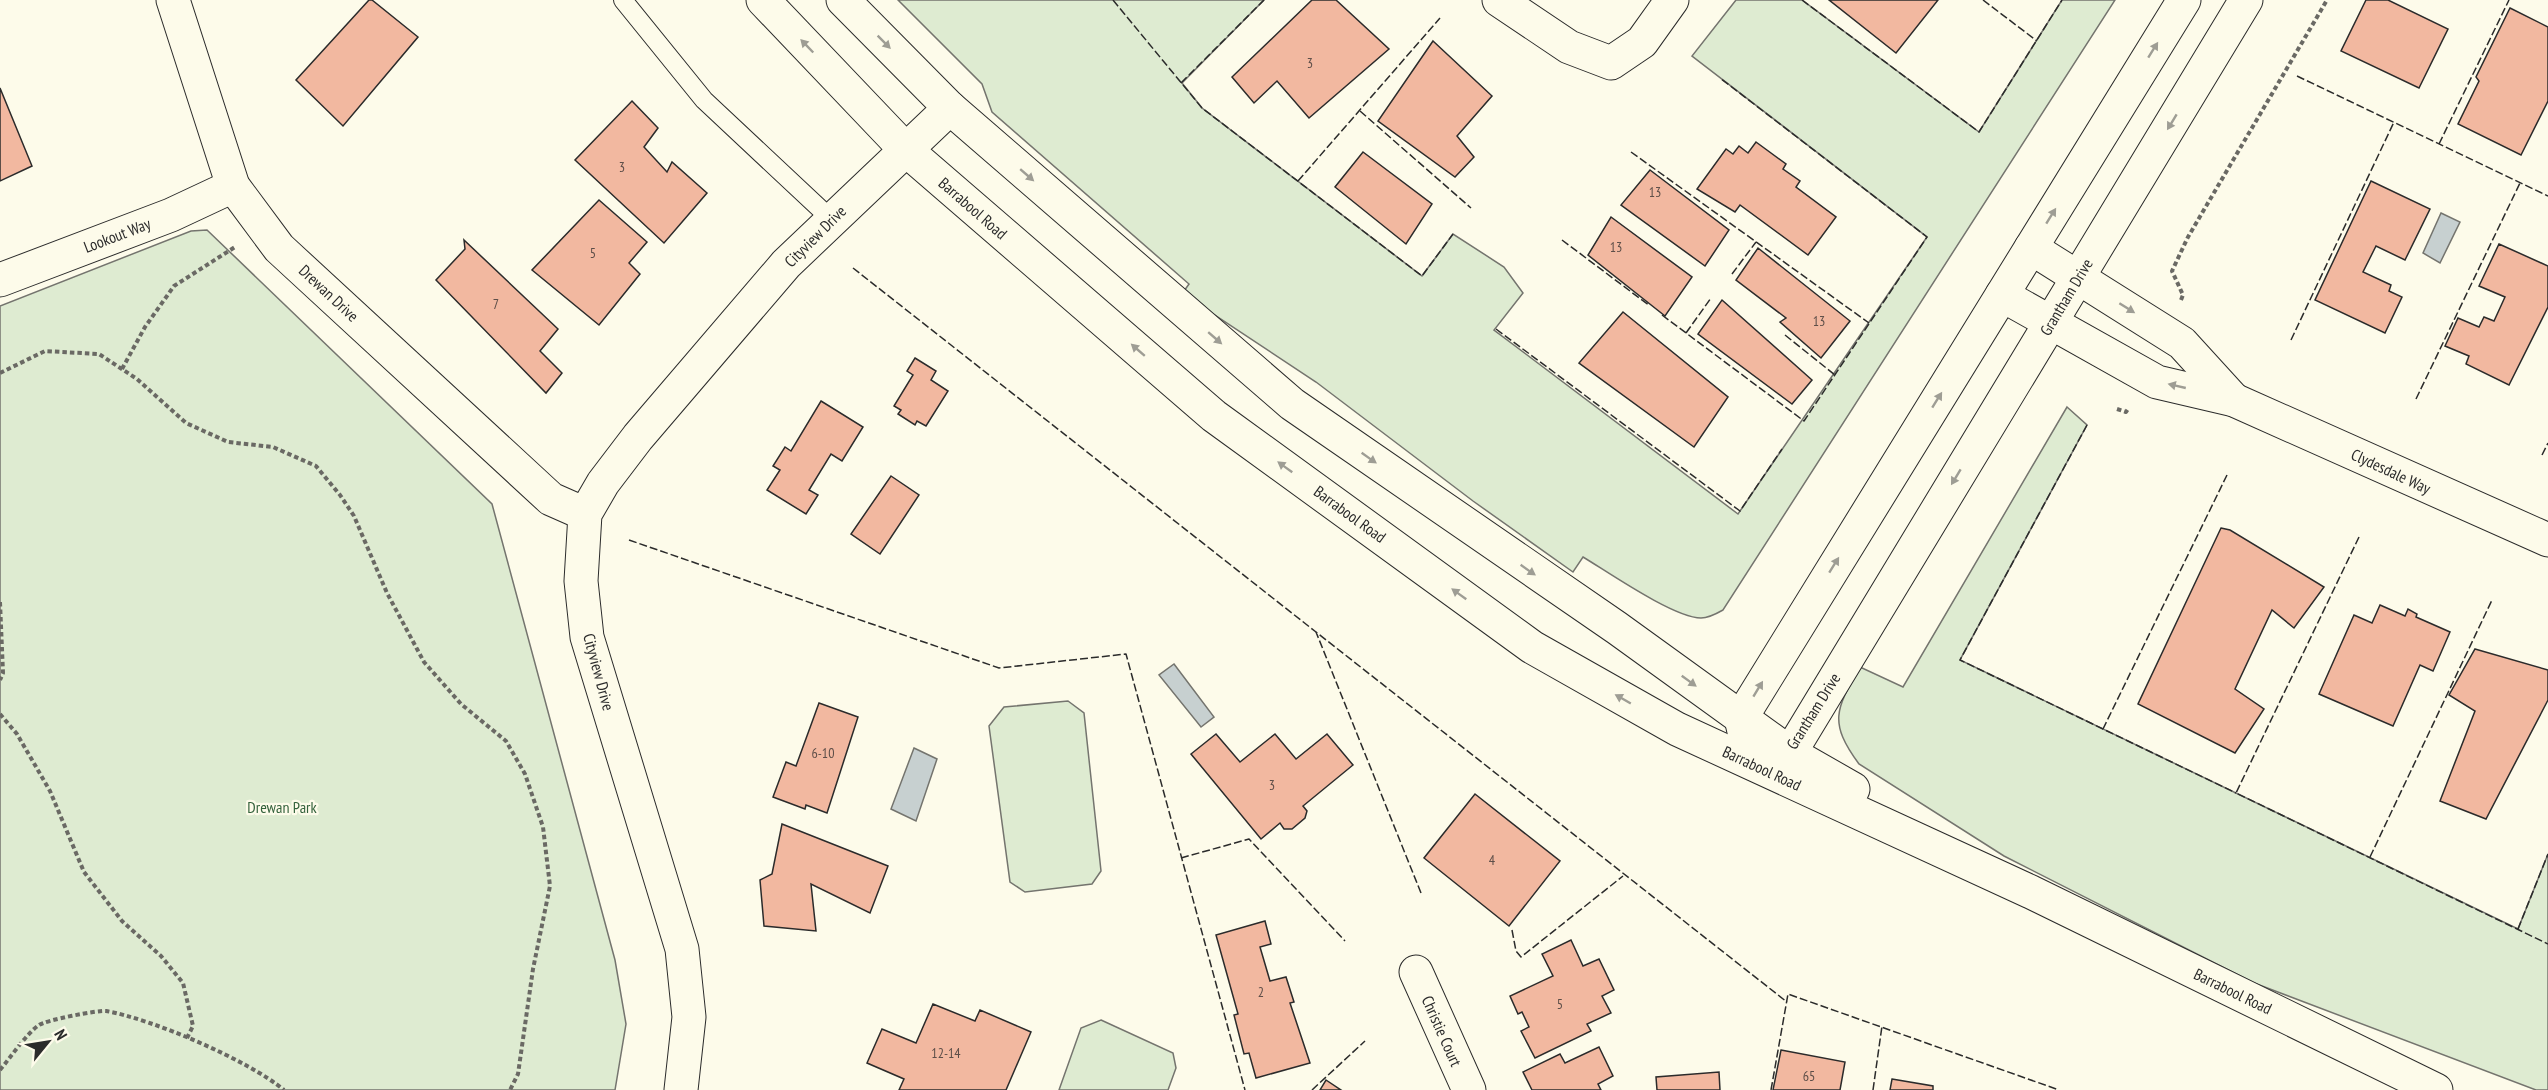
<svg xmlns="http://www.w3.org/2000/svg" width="2548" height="1090" font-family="'PT Sans Narrow',sans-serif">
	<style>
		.green { fill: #deebd1; stroke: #74746e; stroke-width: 1.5 }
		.water { fill: #c7d0d0; stroke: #74746e; stroke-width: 1.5 }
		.building { fill: #f2b8a0; stroke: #2b2b2b; stroke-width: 1.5 }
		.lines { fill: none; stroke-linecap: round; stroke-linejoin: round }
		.lane-casing { stroke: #2b2b2b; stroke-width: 20 }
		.street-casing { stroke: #2b2b2b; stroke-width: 35 }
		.secondary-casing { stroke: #2b2b2b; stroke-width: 35 }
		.path { stroke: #6a6964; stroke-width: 4; stroke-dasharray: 4.5 3; stroke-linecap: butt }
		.lane { stroke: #fdfbea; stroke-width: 18 }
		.street { stroke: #fdfbea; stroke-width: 33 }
		.secondary { stroke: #fdfbea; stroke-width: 33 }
		.fence { stroke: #2b2b2b; stroke-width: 1.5; stroke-dasharray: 8 3; stroke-linecap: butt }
		.oneway { fill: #9e9d94 }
		.labels { text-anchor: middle; stroke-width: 4.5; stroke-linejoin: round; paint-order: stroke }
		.number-label { font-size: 14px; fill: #5d4e48 }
		.street-label { font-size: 16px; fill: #2b2b2b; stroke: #fdfbea }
		.park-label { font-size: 16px; fill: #34623c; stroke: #fdfbea }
	</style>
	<rect width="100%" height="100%" fill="#fdfbea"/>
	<!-- green -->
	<g class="green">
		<path d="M 898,0 L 1264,0 L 1182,83 L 1202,108 L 1422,276 L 1453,234 L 1504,267 L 1523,293 L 1494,330 L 1738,514 L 1927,237 L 1692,56 L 1736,0 L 1802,0 L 1979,132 L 2062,0 L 2115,0 L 1723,610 C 1716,614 1709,618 1701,618 C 1674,618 1608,572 1583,557 L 1573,572 L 1473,501 L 1316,382 L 1213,314 L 1184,291 L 1189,284 L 992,112 L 982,84 Z"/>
		<path d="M 207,230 L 492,504 L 615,960 L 626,1024 L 615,1090 L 0,1090 L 0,306 L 191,231 Z"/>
		<path d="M 2067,407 L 2087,425 L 1960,660 L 2518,929 L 2548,854 L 2548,1090 L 2536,1090 L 2254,983 L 2004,856 L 1859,764 C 1828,722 1836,709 1860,667 L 1903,687 Z"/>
		<path d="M 1068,701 L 1084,713 L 1101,871 L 1092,884 L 1025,892 L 1010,882 L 989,726 L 1004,707 Z"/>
		<path d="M 1101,1020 L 1173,1053 L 1176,1068 L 1168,1090 L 1059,1090 L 1081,1028 Z"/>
	</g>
	<!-- water -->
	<g class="water">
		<path d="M 2441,213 L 2460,222 L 2440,263 L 2423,253 Z"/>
		<path d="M 1174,664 L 1214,717 L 1201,727 L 1159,675 Z"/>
		<path d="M 914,748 L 937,759 L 916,821 L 891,809 Z"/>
	</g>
	<!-- building -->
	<g class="building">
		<path d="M 369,0 L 372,0 L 418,37 L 343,126 L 296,80 Z"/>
		<path d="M 1312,0 L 1336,0 L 1389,49 L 1309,118 L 1277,81 L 1254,103 L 1232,77 Z"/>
		<path d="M 1829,0 L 1938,0 L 1896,53 Z"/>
		<path d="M 2366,0 L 2388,0 L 2448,29 L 2419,88 L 2341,51 Z"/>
		<path d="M 2510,8 L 2548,27 L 2548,101 L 2521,155 L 2458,124 L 2479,81 L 2476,77 Z"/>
		<path d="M 1433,41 L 1492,96 L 1457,136 L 1474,157 L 1455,177 L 1378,121 Z"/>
		<path d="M 0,88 L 32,166 L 0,181 Z"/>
		<path d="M 632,101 L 658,128 L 644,147 L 667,172 L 672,162 L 707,193 L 664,243 L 575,160 Z"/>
		<path d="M 1756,142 L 1786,164 L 1783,169 L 1800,181 L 1796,187 L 1836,217 L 1808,255 L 1740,205 L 1735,212 L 1697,189 L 1726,149 L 1733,154 L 1739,146 L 1748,153 Z"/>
		<path d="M 1363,152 L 1432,204 L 1406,244 L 1335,187 Z"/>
		<path d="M 1650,170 L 1729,230 L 1705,266 L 1621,205 Z"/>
		<path d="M 2371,181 L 2430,209 L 2405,260 L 2376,246 L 2363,272 L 2391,285 L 2389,291 L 2402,297 L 2385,333 L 2315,300 Z"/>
		<path d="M 599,200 L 647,242 L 629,263 L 640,274 L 599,325 L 532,270 Z"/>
		<path d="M 1611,217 L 1692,277 L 1665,316 L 1588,255 Z"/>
		<path d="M 464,240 L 558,329 L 540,351 L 562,373 L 546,393 L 436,280 L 465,249 Z"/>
		<path d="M 2499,244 L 2548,266 L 2548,307 L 2509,385 L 2466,364 L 2469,356 L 2445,346 L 2458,318 L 2479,327 L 2484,317 L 2494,321 L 2505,297 L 2479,286 Z"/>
		<path d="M 1758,248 L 1850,321 L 1821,358 L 1780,322 L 1786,318 L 1736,280 Z"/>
		<path d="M 1722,300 L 1812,380 L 1792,404 L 1698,334 Z"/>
		<path d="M 1623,312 L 1728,397 L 1694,447 L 1579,363 Z"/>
		<path d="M 915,358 L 936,371 L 931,380 L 948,391 L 926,426 L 917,421 L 915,425 L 898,414 L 901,410 L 894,406 L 913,375 L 907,371 Z"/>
		<path d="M 821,401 L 863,427 L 842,461 L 831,454 L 809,490 L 818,495 L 806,514 L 767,490 L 780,470 L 773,466 L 785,447 L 791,451 Z"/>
		<path d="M 891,476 L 919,495 L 880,554 L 851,534 Z"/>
		<path d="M 2221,528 L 2230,530 L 2324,587 L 2294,628 L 2272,610 L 2235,689 L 2264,709 L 2235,753 L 2138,704 Z"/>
		<path d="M 2380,605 L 2405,616 L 2408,609 L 2417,614 L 2416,617 L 2450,632 L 2433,671 L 2420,665 L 2393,726 L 2319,694 L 2354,615 L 2372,623 Z"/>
		<path d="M 2475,649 L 2548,670 L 2548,700 L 2486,819 L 2440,801 L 2475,711 L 2449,695 Z"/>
		<path d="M 819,703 L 858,717 L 827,813 L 806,805 L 805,809 L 773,797 L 786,762 L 796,766 Z"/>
		<path d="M 1216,734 L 1240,762 L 1275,734 L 1296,759 L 1327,734 L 1353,765 L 1303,806 L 1307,811 L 1305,818 L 1292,829 L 1284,829 L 1280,823 L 1261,839 L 1191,754 Z"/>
		<path d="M 1475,794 L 1560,861 L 1509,926 L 1424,858 Z"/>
		<path d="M 782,824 L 888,866 L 870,913 L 811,884 L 816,931 L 764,926 L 760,880 L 772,874 Z"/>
		<path d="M 1265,921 L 1271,944 L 1260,947 L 1270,981 L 1286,977 L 1294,1002 L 1290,1003 L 1310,1063 L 1256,1078 L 1249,1053 L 1244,1054 L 1234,1015 L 1238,1014 L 1216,935 Z"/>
		<path d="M 1571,940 L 1583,966 L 1599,959 L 1614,990 L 1602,996 L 1611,1013 L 1587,1024 L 1591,1031 L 1535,1058 L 1521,1031 L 1529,1027 L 1522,1012 L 1518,1014 L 1510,996 L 1553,976 L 1542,954 Z"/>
		<path d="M 933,1004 L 975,1021 L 980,1010 L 1031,1032 L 1006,1090 L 899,1090 L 904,1079 L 867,1063 L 882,1029 L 916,1043 Z"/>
		<path d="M 1599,1047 L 1613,1076 L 1598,1084 L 1601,1090 L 1532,1090 L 1523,1072 L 1560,1054 L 1565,1063 Z"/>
		<path d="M 1781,1050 L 1845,1062 L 1840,1090 L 1773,1090 Z"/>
		<path d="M 1719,1072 L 1720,1090 L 1657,1090 L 1656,1077 Z"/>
		<path d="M 1892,1079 L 1933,1086 L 1933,1090 L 1890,1090 Z"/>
		<path d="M 1326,1080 L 1341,1090 L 1320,1090 Z"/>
	</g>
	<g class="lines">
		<!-- lane casing -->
		<g class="lane-casing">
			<path id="lane" d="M 623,0 L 704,100 L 831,219"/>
		</g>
		<!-- street casing -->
		<g class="street-casing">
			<g id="street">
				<path d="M 173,0 L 233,186 L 279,248 L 551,499 L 585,514"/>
				<path d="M 1499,0 L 1569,47 L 1611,63 L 1642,42 L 1672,0"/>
				<path d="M 2031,248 L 2182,343 L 2234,400"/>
				<path d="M 0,280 L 171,215 L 233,186"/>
				<path d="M 2002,295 L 2157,382 L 2234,400 L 2548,540"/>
				<path d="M 1416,972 L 1469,1090"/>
			</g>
		</g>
		<!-- secondary casing -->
		<g class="secondary-casing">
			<g id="secondary">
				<path d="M 763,0 L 905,149 L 1214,416 L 1532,647 L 1677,729 L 2031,892 L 2436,1090"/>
				<path d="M 843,0 L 950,108 L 1292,404 L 1617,628 L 1790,753 L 1853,789"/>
				<path d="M 1746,740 L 1741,718 L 2184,0"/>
				<path d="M 1770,758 L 1790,753 L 2246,0"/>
				<path d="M 681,1090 L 689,1017 L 682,949 L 587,637 L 581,581 L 585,514 L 603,483 L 638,437 L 786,264 L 950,108"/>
			</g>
		</g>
		<!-- path -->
		<g class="path">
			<path d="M 2181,300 L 2183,295 L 2172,271 L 2188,237 L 2327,0"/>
			<path d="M 122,369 L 145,327 L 174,286 L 235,247"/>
			<path d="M 0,373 L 45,351 L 99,354 L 137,379 L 186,423 L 228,442 L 273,447 L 316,466 L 340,495 L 354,516 L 387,593 L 424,662 L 461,704 L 506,741 L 525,774 L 543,827 L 550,886 L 533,969 L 518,1074 L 510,1090"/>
			<path d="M 2117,409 L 2126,412 L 2128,409"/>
			<path d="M 0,602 L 3,673 L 0,680"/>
			<path d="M 0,714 L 17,734 L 50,791 L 84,872 L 122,921 L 161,956 L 183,983 L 193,1026 L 187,1038"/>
			<path d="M 0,1070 C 10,1058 27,1033 39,1025 C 46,1020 98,1010 106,1011 C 152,1019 248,1060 284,1090"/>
		</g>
		<!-- lane -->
		<use href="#lane" class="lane"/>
		<!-- street -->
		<use href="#street" class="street"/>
		<!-- secondary -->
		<use href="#secondary" class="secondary"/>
		<!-- fence -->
		<g class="fence">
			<path d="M 1113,0 L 1202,108 L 1422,276 L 1453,234"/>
			<path d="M 1802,0 L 1979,132 L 2062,0"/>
			<path d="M 1983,0 L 2037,41"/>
			<path d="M 2297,76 L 2548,196"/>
			<path d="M 1181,83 L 1264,0"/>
			<path d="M 1360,111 L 1471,208"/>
			<path d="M 2439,144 L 2509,0"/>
			<path d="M 1631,152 L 1869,323"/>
			<path d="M 1298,181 L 1440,18"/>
			<path d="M 1562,240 L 1650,306"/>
			<path d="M 853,268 L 1316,632"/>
			<path d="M 1732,274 L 1756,242"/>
			<path d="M 1662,315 L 1804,421 L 1927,237 L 1720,78"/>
			<path d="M 1496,329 L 1740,511 L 1782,449"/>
			<path d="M 1686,333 L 1711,298"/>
			<path d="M 1785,335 L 1835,375"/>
			<path d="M 2291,340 L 2394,122"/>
			<path d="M 2416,399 L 2520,183"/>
			<path d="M 2087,425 L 1960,660 L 2103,729"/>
			<path d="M 2542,455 L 2548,443"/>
			<path d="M 2227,475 L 2103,729 L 2236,793"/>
			<path d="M 2359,537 L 2236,793 L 2548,944"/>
			<path d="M 629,540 L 999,668 L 1126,654 L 1245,1090"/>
			<path d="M 2370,857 L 2492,600"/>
			<path d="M 1181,858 L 1249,839 L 1345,941"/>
			<path d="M 1421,893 L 1316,632 L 1787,1002"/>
			<path d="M 2518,929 L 2548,854"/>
			<path d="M 1512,930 L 1516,951 L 1521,957 L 1623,876"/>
			<path d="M 1312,1090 L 1365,1041"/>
			<path d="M 1771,1090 L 1788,994 L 2059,1090"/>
			<path d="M 1873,1090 L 1882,1026"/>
		</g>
	</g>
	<!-- one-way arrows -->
	<defs><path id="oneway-solid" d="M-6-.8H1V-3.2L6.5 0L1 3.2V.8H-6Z" transform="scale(1.5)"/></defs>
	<g class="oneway">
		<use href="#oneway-solid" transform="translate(884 42) rotate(45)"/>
		<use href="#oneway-solid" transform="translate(807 46) rotate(-134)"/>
		<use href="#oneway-solid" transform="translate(2153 50) rotate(-58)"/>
		<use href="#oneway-solid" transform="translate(2172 122) rotate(121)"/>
		<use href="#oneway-solid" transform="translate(1027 175) rotate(41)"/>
		<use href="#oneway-solid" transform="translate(2051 216) rotate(-58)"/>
		<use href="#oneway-solid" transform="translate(2127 308) rotate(32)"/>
		<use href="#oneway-solid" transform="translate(1215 338) rotate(41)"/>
		<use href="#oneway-solid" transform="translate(1138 350) rotate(-139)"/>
		<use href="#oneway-solid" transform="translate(2177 386) rotate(-167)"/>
		<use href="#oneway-solid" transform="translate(1937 400) rotate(-58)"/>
		<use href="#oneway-solid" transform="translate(1369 458) rotate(35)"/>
		<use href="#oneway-solid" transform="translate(1285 467) rotate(-144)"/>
		<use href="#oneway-solid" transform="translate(1956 477) rotate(121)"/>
		<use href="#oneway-solid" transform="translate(1834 565) rotate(-58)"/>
		<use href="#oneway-solid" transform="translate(1528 570) rotate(35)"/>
		<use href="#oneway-solid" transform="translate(1459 594) rotate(-144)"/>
		<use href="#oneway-solid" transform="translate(1689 681) rotate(36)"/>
		<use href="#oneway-solid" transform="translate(1758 689) rotate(-59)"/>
		<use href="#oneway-solid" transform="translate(1623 699) rotate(-150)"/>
	</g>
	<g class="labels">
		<!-- number labels -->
		<g class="number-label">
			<text x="1310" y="68">3</text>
			<text x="622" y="172">3</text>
			<text x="1655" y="197">13</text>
			<text x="1616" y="252">13</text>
			<text x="593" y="258">5</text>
			<text x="496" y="309">7</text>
			<text x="1819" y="326">13</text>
			<text x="823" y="758">6-10</text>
			<text x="1272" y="790">3</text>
			<text x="1492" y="865">4</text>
			<text x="1261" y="997">2</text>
			<text x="1560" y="1009">5</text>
			<text x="946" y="1058">12-14</text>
			<text x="1809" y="1081">65</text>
		</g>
		<!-- street labels -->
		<g class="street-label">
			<text transform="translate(973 208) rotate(41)" y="6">Barrabool Road</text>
			<text transform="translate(117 235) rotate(-21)" y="6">Lookout Way</text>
			<text transform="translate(815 236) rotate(-45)" y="6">Cityview Drive</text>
			<text transform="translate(329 293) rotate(43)" y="6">Drewan Drive</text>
			<text transform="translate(2066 297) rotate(-59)" y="6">Grantham Drive</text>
			<text transform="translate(2391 471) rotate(25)" y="6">Clydesdale Way</text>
			<text transform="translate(1350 514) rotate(36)" y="6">Barrabool Road</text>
			<text transform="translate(599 672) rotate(75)" y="6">Cityview Drive</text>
			<text transform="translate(1813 711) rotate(-58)" y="6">Grantham Drive</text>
			<text transform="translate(1762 768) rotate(25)" y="6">Barrabool Road</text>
			<text transform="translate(2233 991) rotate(26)" y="6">Barrabool Road</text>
			<text transform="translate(1442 1031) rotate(66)" y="6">Christie Court</text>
		</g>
		<!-- park labels -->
		<g class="park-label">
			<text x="282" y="813">Drewan Park</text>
		</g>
	</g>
	<!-- north arrow -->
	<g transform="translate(48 1042) rotate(60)" stroke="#fdfbea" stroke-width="4.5" paint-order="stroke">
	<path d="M0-4.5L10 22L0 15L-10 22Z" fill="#2b2b2b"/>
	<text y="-9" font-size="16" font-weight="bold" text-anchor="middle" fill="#2b2b2b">N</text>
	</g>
</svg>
